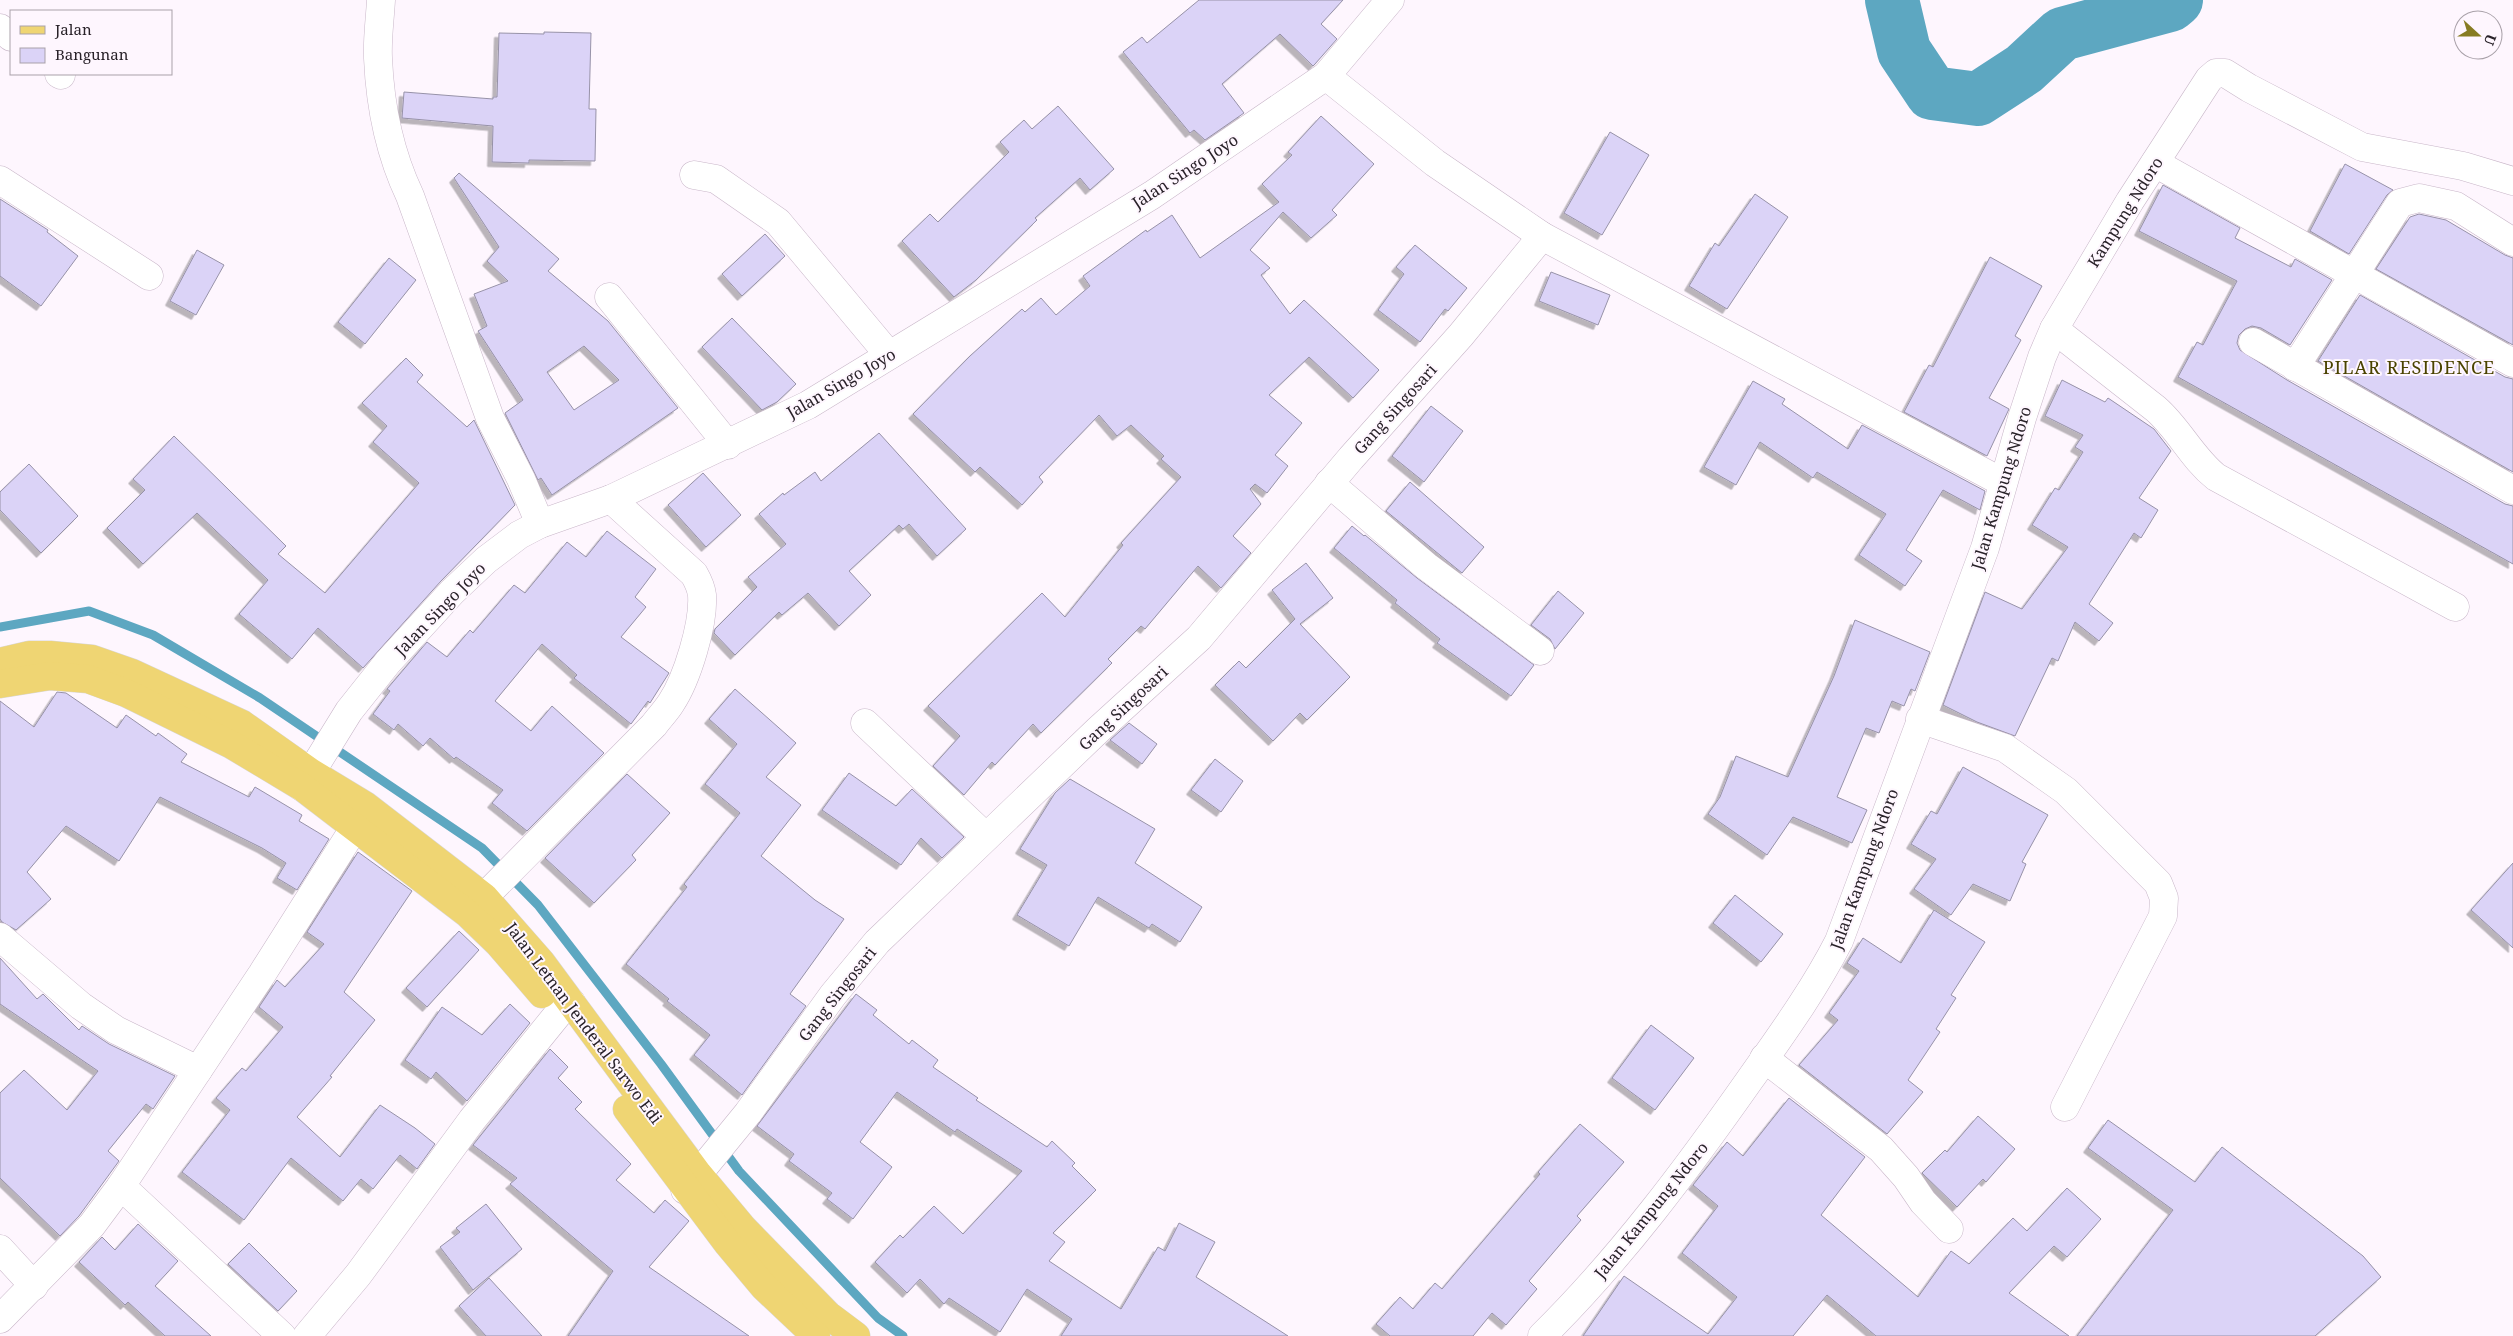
<svg xmlns="http://www.w3.org/2000/svg" width="2513" height="1336" font-family="'Noto Serif',serif">
	<style>
		.lines { fill: none; stroke-linecap: round; stroke-linejoin: round }
		.stream { stroke: #5da7c1; stroke-width: 9 }
		.river { stroke: #5da7c1; stroke-width: 54 }
		.building { fill: #dbd3f7; stroke: #9792a8; fill-rule: evenodd; filter: url(#shadow) }
		.minor-casing { stroke: #c9b7c9; stroke-width: 29 }
		.major-casing { stroke: #d8d7d8; stroke-width: 29 }
		.minor { stroke: #fff; stroke-width: 28 }
		.major { stroke: #efd573; stroke-width: 28 }
		.labels { text-anchor: middle; stroke-width: 4; stroke-linejoin: round; paint-order: stroke }
		.street-label { font-size: 16px; fill: #292229; stroke: #fef6fe }
		.neighbourhood-label { font-size: 18px; letter-spacing: 1px; fill: #4a4300; stroke: #fef6fe }
	</style>
	<defs>
		<filter id="shadow"><feDropShadow dx="-4.5" dy="4.5" stdDeviation="0" flood-color="#0004"/></filter>
	</defs>
	<rect width="100%" height="100%" fill="#fef6fe"/>
	<g class="lines">
		<!-- stream -->
		<path class="stream" d="M 0,627 L 89,611 L 153,635 L 260,698 L 482,848 L 538,905 L 661,1064 L 739,1171 L 878,1318 L 903,1336"/>
		<!-- river -->
		<path class="river" d="M 1892,0 L 1904,51 L 1932,93 L 1978,99 L 2024,69 L 2062,34 L 2170,5 L 2176,0"/>
	</g>
	<!-- building -->
	<g class="building">
		<path d="M 1199,0 L 1343,0 L 1321,24 L 1337,39 L 1315,64 L 1313,66 L 1280,34 L 1222,84 L 1244,113 L 1205,140 L 1194,130 L 1190,133 L 1123,52 L 1142,37 L 1147,43 Z"/>
		<path d="M 544,32 L 591,33 L 589,109 L 596,109 L 595,161 L 529,160 L 529,163 L 492,162 L 493,126 L 402,118 L 404,92 L 493,99 L 493,97 L 497,97 L 499,33 L 544,34 Z"/>
		<path d="M 1058,106 L 1114,169 L 1090,190 L 1080,178 L 1035,218 L 1037,220 L 976,280 L 954,297 L 902,241 L 930,214 L 938,222 L 1009,152 L 1000,142 L 1024,120 L 1032,129 Z"/>
		<path d="M 1321,116 L 1374,164 L 1332,210 L 1337,215 L 1311,238 L 1283,212 L 1250,250 L 1270,268 L 1261,275 L 1290,314 L 1304,300 L 1379,370 L 1353,398 L 1309,357 L 1269,395 L 1302,423 L 1275,455 L 1288,466 L 1267,493 L 1255,484 L 1250,489 L 1261,504 L 1233,536 L 1251,553 L 1221,588 L 1198,566 L 1145,629 L 1141,626 L 1108,659 L 1112,663 L 1041,733 L 1033,724 L 995,765 L 992,762 L 964,795 L 933,766 L 960,736 L 928,706 L 1042,593 L 1065,617 L 1123,545 L 1121,543 L 1181,477 L 1161,459 L 1164,456 L 1131,425 L 1117,436 L 1099,415 L 1039,477 L 1043,482 L 1022,505 L 980,467 L 975,472 L 913,414 L 970,356 L 1022,309 L 1025,312 L 1041,298 L 1056,315 L 1090,286 L 1083,276 L 1146,230 L 1147,232 L 1172,215 L 1200,258 L 1279,202 L 1262,184 L 1292,155 L 1288,152 Z"/>
		<path d="M 1610,132 L 1649,155 L 1602,235 L 1564,213 Z"/>
		<path d="M 2345,164 L 2393,190 L 2387,195 L 2349,254 L 2310,231 Z"/>
		<path d="M 459,173 L 559,259 L 548,271 L 608,321 L 678,408 L 552,495 L 541,478 L 538,480 L 505,413 L 523,400 L 478,331 L 487,326 L 474,294 L 508,281 L 487,261 L 499,247 L 454,178 ZM 584,346 L 619,380 L 574,410 L 547,372 Z"/>
		<path d="M 2163,185 L 2240,228 L 2235,238 L 2291,267 L 2295,259 L 2332,280 L 2290,345 L 2261,328 L 2252,326 L 2245,329 L 2239,335 L 2237,343 L 2240,350 L 2287,380 L 2505,504 L 2513,506 L 2513,564 L 2178,377 L 2197,342 L 2203,345 L 2237,281 L 2139,231 Z"/>
		<path d="M 1755,194 L 1788,217 L 1727,309 L 1689,286 L 1715,243 L 1719,246 Z"/>
		<path d="M 0,199 L 48,230 L 47,232 L 78,256 L 41,306 L 0,276 Z"/>
		<path d="M 2419,214 L 2446,220 L 2505,255 L 2513,258 L 2513,345 L 2376,269 L 2410,217 Z"/>
		<path d="M 765,234 L 785,256 L 742,296 L 722,274 Z"/>
		<path d="M 1415,245 L 1467,288 L 1448,311 L 1445,309 L 1420,342 L 1378,310 L 1404,274 L 1396,267 Z"/>
		<path d="M 197,250 L 224,265 L 196,315 L 170,301 Z"/>
		<path d="M 1990,257 L 2042,286 L 2015,336 L 2021,340 L 1989,398 L 2009,409 L 1987,456 L 1904,412 L 1929,365 L 1933,367 Z"/>
		<path d="M 389,258 L 416,280 L 365,344 L 338,322 Z"/>
		<path d="M 1551,272 L 1610,295 L 1598,325 L 1539,301 Z"/>
		<path d="M 2360,295 L 2505,377 L 2513,379 L 2513,472 L 2318,361 Z"/>
		<path d="M 732,318 L 796,384 L 777,402 L 762,410 L 702,347 Z"/>
		<path d="M 406,358 L 423,375 L 417,382 L 467,427 L 474,420 L 515,505 L 441,581 L 363,668 L 318,628 L 292,659 L 239,614 L 268,580 L 197,513 L 143,564 L 107,528 L 145,490 L 133,479 L 174,436 L 286,546 L 278,554 L 325,593 L 419,483 L 373,442 L 387,426 L 362,403 Z"/>
		<path d="M 2062,380 L 2105,402 L 2108,398 L 2154,429 L 2171,451 L 2139,498 L 2158,510 L 2141,538 L 2134,533 L 2089,604 L 2113,623 L 2099,641 L 2075,622 L 2058,661 L 2052,658 L 2015,736 L 1977,722 L 1943,705 L 1985,592 L 2022,609 L 2068,547 L 2032,525 L 2055,488 L 2059,490 L 2083,452 L 2075,447 L 2083,435 L 2045,416 Z"/>
		<path d="M 1753,381 L 1785,399 L 1782,404 L 1848,449 L 1862,425 L 1985,491 L 1980,510 L 1943,490 L 1906,550 L 1922,561 L 1905,586 L 1859,555 L 1886,514 L 1817,472 L 1813,478 L 1760,442 L 1736,485 L 1704,467 Z"/>
		<path d="M 1431,406 L 1463,431 L 1424,482 L 1392,456 Z"/>
		<path d="M 879,433 L 966,529 L 937,556 L 909,524 L 903,529 L 899,525 L 849,571 L 871,595 L 839,626 L 808,593 L 782,615 L 779,612 L 735,655 L 714,633 L 715,629 L 757,587 L 748,577 L 786,544 L 759,514 L 783,493 L 784,495 L 815,472 L 821,481 Z"/>
		<path d="M 29,464 L 78,516 L 41,553 L 0,510 L 0,492 Z"/>
		<path d="M 703,473 L 741,515 L 706,547 L 668,505 Z"/>
		<path d="M 1410,482 L 1484,547 L 1462,573 L 1386,511 Z"/>
		<path d="M 1352,526 L 1364,536 L 1365,535 L 1417,578 L 1534,665 L 1511,696 L 1437,643 L 1440,639 L 1395,603 L 1397,600 L 1334,548 Z"/>
		<path d="M 607,531 L 656,569 L 635,597 L 646,607 L 621,637 L 669,673 L 650,703 L 648,701 L 631,724 L 574,678 L 577,675 L 542,644 L 495,701 L 531,731 L 552,706 L 604,753 L 527,831 L 492,803 L 503,790 L 456,757 L 454,759 L 430,738 L 423,746 L 398,724 L 394,730 L 373,714 L 390,691 L 387,689 L 427,642 L 447,657 L 470,630 L 473,633 L 514,585 L 525,593 L 567,542 L 586,557 Z"/>
		<path d="M 1306,563 L 1333,598 L 1300,624 L 1350,677 L 1307,720 L 1300,713 L 1273,741 L 1215,685 L 1239,661 L 1246,668 L 1295,619 L 1272,590 Z"/>
		<path d="M 1558,591 L 1584,613 L 1555,649 L 1550,639 L 1531,625 Z"/>
		<path d="M 1855,620 L 1930,652 L 1915,691 L 1911,689 L 1904,706 L 1892,701 L 1879,733 L 1866,728 L 1837,797 L 1867,810 L 1852,843 L 1793,817 L 1767,855 L 1708,814 L 1720,797 L 1736,756 L 1788,777 L 1834,676 Z"/>
		<path d="M 735,689 L 796,743 L 766,777 L 801,805 L 761,856 L 815,900 L 844,919 L 790,994 L 806,1006 L 742,1095 L 694,1055 L 710,1035 L 667,1001 L 669,999 L 626,964 L 687,887 L 684,884 L 740,813 L 705,784 L 737,744 L 709,719 Z"/>
		<path d="M 57,692 L 66,693 L 117,728 L 126,715 L 156,736 L 158,733 L 187,754 L 181,762 L 249,797 L 255,787 L 302,815 L 299,821 L 329,839 L 297,890 L 277,878 L 286,863 L 262,848 L 160,797 L 119,861 L 66,826 L 27,872 L 51,899 L 16,930 L 2,922 L 0,919 L 0,701 L 34,727 Z"/>
		<path d="M 1129,723 L 1157,744 L 1142,764 L 1110,740 Z"/>
		<path d="M 1215,759 L 1243,781 L 1221,812 L 1191,790 Z"/>
		<path d="M 1963,767 L 2048,815 L 2022,862 L 2026,864 L 2010,901 L 1973,884 L 1951,915 L 1914,889 L 1936,859 L 1911,844 L 1931,811 L 1937,814 Z"/>
		<path d="M 849,773 L 896,806 L 912,789 L 964,837 L 942,858 L 921,838 L 901,865 L 822,810 Z"/>
		<path d="M 627,774 L 670,813 L 632,855 L 636,860 L 594,903 L 545,858 Z"/>
		<path d="M 1070,779 L 1155,829 L 1135,863 L 1202,907 L 1180,942 L 1152,924 L 1149,928 L 1098,897 L 1069,946 L 1017,915 L 1047,865 L 1020,849 L 1055,793 Z"/>
		<path d="M 358,852 L 412,891 L 344,992 L 375,1020 L 330,1076 L 332,1077 L 297,1117 L 340,1157 L 380,1105 L 415,1128 L 435,1144 L 417,1169 L 400,1155 L 373,1189 L 361,1179 L 343,1201 L 291,1158 L 244,1220 L 182,1172 L 230,1110 L 216,1098 L 242,1068 L 246,1071 L 283,1027 L 259,1007 L 277,980 L 285,987 L 324,944 L 307,932 Z"/>
		<path d="M 2513,863 L 2513,948 L 2471,910 Z"/>
		<path d="M 1735,895 L 1783,934 L 1761,962 L 1713,923 Z"/>
		<path d="M 1934,910 L 1985,942 L 1951,995 L 1956,998 L 1936,1029 L 1940,1032 L 1908,1080 L 1923,1092 L 1887,1134 L 1799,1065 L 1838,1020 L 1829,1013 L 1859,971 L 1847,963 L 1863,938 L 1901,963 Z"/>
		<path d="M 459,931 L 479,950 L 427,1007 L 406,988 Z"/>
		<path d="M 0,958 L 37,999 L 43,994 L 79,1030 L 82,1026 L 109,1044 L 175,1076 L 153,1109 L 146,1104 L 108,1151 L 119,1161 L 79,1216 L 60,1236 L 0,1178 L 0,1093 L 24,1070 L 67,1110 L 98,1071 L 0,1004 Z"/>
		<path d="M 856,994 L 877,1010 L 873,1015 L 909,1044 L 912,1040 L 938,1060 L 933,1067 L 978,1098 L 976,1100 L 1047,1147 L 1052,1141 L 1075,1163 L 1072,1166 L 1096,1190 L 1053,1233 L 1065,1242 L 1049,1261 L 1121,1309 L 1158,1247 L 1165,1251 L 1179,1223 L 1215,1242 L 1196,1277 L 1288,1336 L 1061,1336 L 1072,1319 L 1027,1289 L 1000,1332 L 949,1298 L 944,1304 L 920,1279 L 907,1293 L 875,1262 L 900,1235 L 903,1238 L 934,1206 L 963,1234 L 1022,1171 L 957,1129 L 955,1132 L 897,1092 L 860,1142 L 892,1167 L 853,1219 L 827,1199 L 832,1193 L 789,1161 L 794,1154 L 757,1126 Z"/>
		<path d="M 510,1004 L 530,1023 L 467,1101 L 436,1072 L 431,1079 L 405,1060 L 442,1007 L 482,1035 Z"/>
		<path d="M 1651,1025 L 1694,1058 L 1655,1110 L 1612,1078 Z"/>
		<path d="M 550,1049 L 568,1067 L 558,1078 L 582,1102 L 575,1109 L 631,1164 L 616,1180 L 654,1213 L 665,1200 L 689,1221 L 649,1267 L 749,1336 L 568,1336 L 613,1271 L 510,1184 L 517,1178 L 473,1145 Z"/>
		<path d="M 1789,1098 L 1865,1157 L 1821,1215 L 1918,1297 L 1951,1251 L 1969,1264 L 2013,1218 L 2027,1231 L 2067,1188 L 2101,1219 L 2067,1257 L 2054,1246 L 2009,1293 L 2069,1336 L 1876,1336 L 1827,1295 L 1793,1336 L 1583,1336 L 1624,1276 L 1708,1334 L 1737,1297 L 1682,1253 L 1718,1206 L 1693,1185 L 1727,1142 L 1743,1156 Z"/>
		<path d="M 1978,1116 L 2015,1149 L 1986,1182 L 1983,1179 L 1957,1207 L 1922,1173 L 1945,1150 L 1947,1152 Z"/>
		<path d="M 2108,1120 L 2195,1182 L 2222,1147 L 2363,1256 L 2381,1277 L 2315,1336 L 2077,1336 L 2173,1210 L 2088,1148 Z"/>
		<path d="M 1580,1124 L 1624,1162 L 1577,1216 L 1581,1220 L 1529,1281 L 1537,1289 L 1506,1325 L 1492,1313 L 1473,1336 L 1390,1336 L 1376,1324 L 1400,1297 L 1413,1309 L 1435,1283 L 1442,1289 L 1540,1174 L 1538,1172 Z"/>
		<path d="M 486,1204 L 522,1249 L 473,1290 L 440,1247 L 460,1232 L 456,1228 Z"/>
		<path d="M 138,1224 L 178,1261 L 155,1286 L 211,1336 L 165,1336 L 128,1302 L 125,1305 L 79,1262 L 102,1237 L 115,1250 Z"/>
		<path d="M 249,1243 L 297,1291 L 278,1311 L 228,1264 Z"/>
		<path d="M 489,1278 L 542,1336 L 486,1336 L 459,1306 Z"/>
	</g>
	<g class="lines">
		<!-- minor casing -->
		<g class="minor-casing">
			<g id="minor">
				<path d="M 381,0 C 380,19 377,39 378,58 C 380,105 390,154 410,196 L 490,418 L 521,479 L 540,524"/>
				<path d="M 0,28 L 11,37"/>
				<path d="M 59,74 L 61,75"/>
				<path d="M 1326,76 L 1435,163 L 1542,236 L 2002,482"/>
				<path d="M 2155,163 L 2513,363"/>
				<path d="M 694,175 L 716,179 L 778,222 L 889,355"/>
				<path d="M 0,180 L 149,276"/>
				<path d="M 609,297 L 728,445"/>
				<path d="M 2054,329 L 2156,409 C 2179,429 2192,458 2216,477 L 2455,607"/>
				<path d="M 2253,342 L 2513,490"/>
				<path d="M 2295,367 L 2400,203 L 2419,198 L 2456,206 L 2513,242"/>
				<path d="M 1329,483 L 1426,566 L 1540,651"/>
				<path d="M 1920,719 L 2005,748 L 2066,791 L 2158,883 L 2164,898 L 2163,916 L 2065,1107"/>
				<path d="M 865,723 L 986,837"/>
				<path d="M 302,787 L 349,711 L 388,662 L 452,592 L 486,560 L 519,535 L 540,524 L 611,499 L 808,405 L 1152,195 L 1326,76 L 1390,0"/>
				<path d="M 484,897 L 654,725 C 659,718 666,711 671,703 C 687,679 704,624 702,595 C 701,587 698,581 694,574 L 611,499"/>
				<path d="M 0,937 L 81,1006 L 116,1030 L 198,1070"/>
				<path d="M 1764,1058 L 1881,1149 L 1906,1177 L 1923,1202 L 1949,1229"/>
				<path d="M 121,1186 L 282,1336"/>
				<path d="M 685,1190 L 748,1113 L 833,995 L 877,942 L 1098,730 L 1199,638 L 1351,458 L 1461,335 L 1542,236"/>
				<path d="M 0,1249 L 34,1286"/>
				<path d="M 0,1319 L 92,1225 L 121,1186 L 262,974 L 355,827"/>
				<path d="M 307,1336 L 358,1275 L 472,1120 L 558,1014 L 571,1002"/>
				<path d="M 1542,1336 C 1621,1258 1687,1169 1751,1078 C 1782,1034 1814,990 1839,941 L 1985,548 L 2022,418 L 2042,357 L 2054,329 L 2130,201 L 2209,79 L 2216,73 L 2225,73 L 2249,88 L 2362,147 L 2463,166 L 2513,181"/>
			</g>
		</g>
		<!-- major casing -->
		<g class="major-casing">
			<g id="major">
				<path d="M 0,662 L 29,655 L 50,655 L 92,659 L 132,673 L 242,724 L 310,772 L 366,806 L 484,897 L 541,962 L 698,1174 L 743,1228 L 828,1315 L 856,1336"/>
				<path d="M 0,684 L 50,676 L 88,679 L 126,693 L 232,745 L 302,787 L 468,914 L 499,944 L 542,994"/>
				<path d="M 627,1109 L 728,1244 L 764,1287 L 816,1336"/>
			</g>
		</g>
		<!-- minor -->
		<use href="#minor" class="minor"/>
		<!-- major -->
		<use href="#major" class="major"/>
	</g>
	<g class="labels">
		<!-- street labels -->
		<g class="street-label">
			<text transform="translate(1185 171) rotate(-33)" y="6">Jalan Singo Joyo</text>
			<text transform="translate(2125 212) rotate(-58)" y="6">Kampung Ndoro</text>
			<text transform="translate(841 383) rotate(-30)" y="6">Jalan Singo Joyo</text>
			<text transform="translate(1395 409) rotate(-48)" y="6">Gang Singosari</text>
			<text transform="translate(2001 488) rotate(-73)" y="6">Jalan Kampung Ndoro</text>
			<text transform="translate(440 609) rotate(-46)" y="6">Jalan Singo Joyo</text>
			<text transform="translate(1123 708) rotate(-43)" y="6">Gang Singosari</text>
			<text transform="translate(1864 869) rotate(-70)" y="6">Jalan Kampung Ndoro</text>
			<text transform="translate(837 994) rotate(-52)" y="6">Gang Singosari</text>
			<text transform="translate(584 1023) rotate(53)" y="6">Jalan Letnan Jenderal Sarwo Edi</text>
			<text transform="translate(1651 1210) rotate(-51)" y="6">Jalan Kampung Ndoro</text>
		</g>
		<!-- neighbourhood labels -->
		<g class="neighbourhood-label">
			<text x="2409" y="374">PILAR RESIDENCE</text>
		</g>
	</g>
	<!-- legend -->
	<rect x="10" y="10" width="162" height="65" fill="#fef6fe" stroke="#a9a1a9"/>
	<rect x="20" y="26" width="25" height="8" fill="#efd573" stroke="#a9a1a9"/>
	<text x="55" y="35" font-size="15" fill="#292229">Jalan</text>
	<rect x="20" y="48" width="25" height="15" fill="#dbd3f7" stroke="#a9a1a9"/>
	<text x="55" y="60" font-size="15" fill="#292229">Bangunan</text>
	<!-- north arrow -->
	<g transform="translate(2478 35) rotate(111)"><circle r="24" fill="#fef6fe" stroke="#a9a1a9"/>
	<path d="M0-4L9 19L0 12L-9 19Z" fill="#877c22"/>
	<text y="-8" font-size="14" font-weight="bold" text-anchor="middle" fill="#292229">U</text>
	</g>
</svg>
